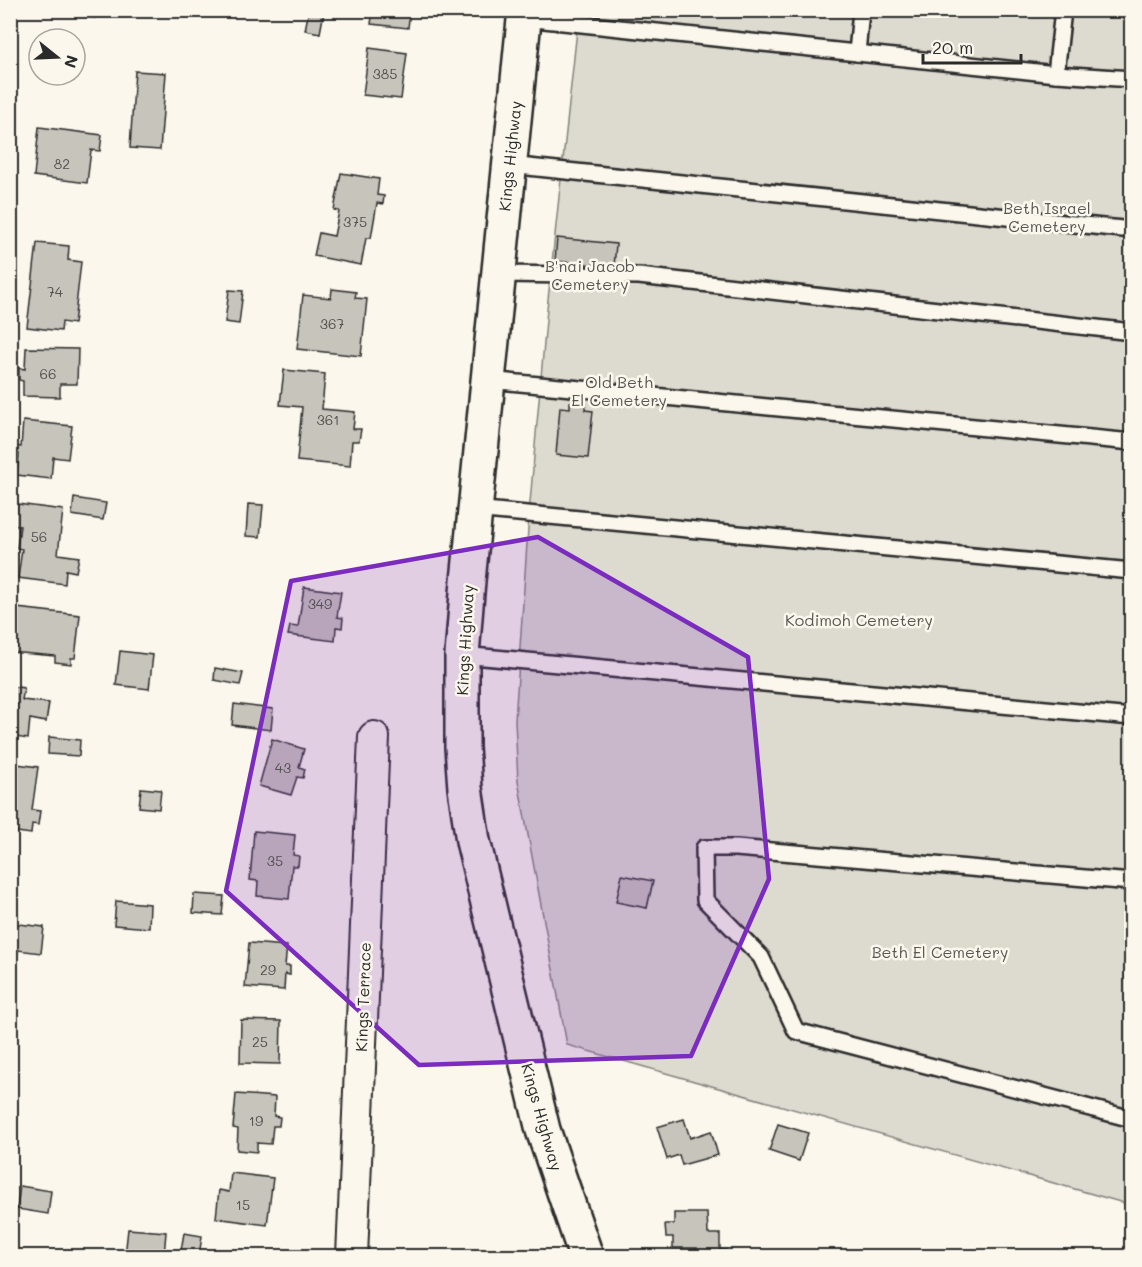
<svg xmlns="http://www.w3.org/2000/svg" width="1142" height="1267" font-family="Mali,sans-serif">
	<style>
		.green { fill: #dddad0; stroke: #84827e; stroke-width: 1.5 }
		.building { fill: #c7c4bc; stroke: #2b2b2b; stroke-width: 1.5 }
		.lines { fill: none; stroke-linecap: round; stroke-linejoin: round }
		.lane-casing { stroke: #2b2b2b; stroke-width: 20 }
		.street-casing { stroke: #2b2b2b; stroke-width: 34 }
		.secondary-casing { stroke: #2b2b2b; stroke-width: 38 }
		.lane { stroke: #fbf7ec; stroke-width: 15 }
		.street { stroke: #fbf7ec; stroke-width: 30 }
		.secondary { stroke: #fbf7ec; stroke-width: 33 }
		.marked { fill: #7b2cbf; fill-opacity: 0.2; stroke: #7b2cbf; stroke-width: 4.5; stroke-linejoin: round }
		.labels { text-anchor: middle; stroke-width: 5; stroke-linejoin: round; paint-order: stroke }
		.number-label { font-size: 14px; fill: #52514f }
		.street-label { font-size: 16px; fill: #2b2b2b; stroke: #fbf7ec }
		.park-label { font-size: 16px; fill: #585754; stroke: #fbf7ec }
	</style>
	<rect width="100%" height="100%" fill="#fbf7ec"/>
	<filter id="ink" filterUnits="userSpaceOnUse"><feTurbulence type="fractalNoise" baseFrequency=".0167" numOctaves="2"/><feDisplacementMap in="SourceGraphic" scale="12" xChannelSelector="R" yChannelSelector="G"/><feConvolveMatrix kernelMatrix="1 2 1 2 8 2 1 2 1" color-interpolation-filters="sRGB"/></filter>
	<g filter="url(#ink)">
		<!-- green -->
		<path class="green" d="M 579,11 L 1131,11 L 1131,1205 L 567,1045 L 518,781 L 515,721 L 529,514 L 547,309 Z"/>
		<!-- building -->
		<g class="building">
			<path d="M 58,10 L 96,10 L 95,18 L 57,13 Z"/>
			<path d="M 309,10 L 324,12 L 320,33 L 305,30 Z"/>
			<path d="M 373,10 L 410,10 L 408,28 L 371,24 Z"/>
			<path d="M 369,48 L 407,53 L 401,99 L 363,95 Z"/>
			<path d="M 135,71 L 166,73 L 160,150 L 130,148 Z"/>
			<path d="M 39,127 L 102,135 L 100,151 L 91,150 L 87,183 L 34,176 Z"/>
			<path d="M 341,173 L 379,179 L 377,195 L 384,196 L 383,204 L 377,203 L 371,238 L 366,238 L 361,265 L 314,256 L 319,233 L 334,236 L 339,211 L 334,210 Z"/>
			<path d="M 557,238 L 616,244 L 614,267 L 555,261 Z"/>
			<path d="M 37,243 L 69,246 L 68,260 L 81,262 L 74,324 L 62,322 L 61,331 L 27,327 Z"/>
			<path d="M 332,289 L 356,292 L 355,298 L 367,299 L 361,356 L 297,349 L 303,295 L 331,298 Z"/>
			<path d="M 229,290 L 243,291 L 239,324 L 225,322 Z"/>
			<path d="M 26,348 L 78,349 L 77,384 L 60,384 L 60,397 L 23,396 L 23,381 L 19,380 L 19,368 L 25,369 Z"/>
			<path d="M 284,370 L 325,374 L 322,409 L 355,412 L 353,429 L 361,429 L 359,441 L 352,441 L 350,466 L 297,461 L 302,407 L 280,405 Z"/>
			<path d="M 570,402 L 586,404 L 585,410 L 593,411 L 588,458 L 556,455 L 560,407 L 570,408 Z"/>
			<path d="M 23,421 L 72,426 L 68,459 L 53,457 L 51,479 L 17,475 L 19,454 L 15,453 L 15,446 L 21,447 Z"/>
			<path d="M 74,498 L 106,503 L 103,520 L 72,515 Z"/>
			<path d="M 10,503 L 63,510 L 58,554 L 79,557 L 76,572 L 66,570 L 65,584 L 18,578 L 22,549 L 17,548 L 20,526 L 10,525 Z"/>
			<path d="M 248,504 L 263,505 L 260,537 L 246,536 Z"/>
			<path d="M 304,587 L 341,592 L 337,617 L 343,618 L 342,628 L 336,627 L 335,641 L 288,635 L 290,626 L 298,627 Z"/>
			<path d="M 10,602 L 18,603 L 17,608 L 80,615 L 75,658 L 71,658 L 71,664 L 55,662 L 55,656 L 10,652 Z"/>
			<path d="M 120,651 L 153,655 L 149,689 L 116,685 Z"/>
			<path d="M 215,668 L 243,673 L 240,685 L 214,680 Z"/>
			<path d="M 10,686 L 24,688 L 22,700 L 49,703 L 46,722 L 30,719 L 28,739 L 10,736 Z"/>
			<path d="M 234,704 L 273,709 L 271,730 L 232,725 Z"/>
			<path d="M 49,737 L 80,740 L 79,756 L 48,754 Z"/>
			<path d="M 272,739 L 304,749 L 299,767 L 305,769 L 303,778 L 297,777 L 291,795 L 259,786 Z"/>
			<path d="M 10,763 L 38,767 L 32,810 L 40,811 L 38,825 L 32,824 L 31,834 L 10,831 Z"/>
			<path d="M 141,788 L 161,790 L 159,809 L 139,807 Z"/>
			<path d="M 254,831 L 295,835 L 293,855 L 299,856 L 298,866 L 292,866 L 289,899 L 257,896 L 258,881 L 250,880 Z"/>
			<path d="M 622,875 L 653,881 L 647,908 L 616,902 Z"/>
			<path d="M 194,894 L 224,896 L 222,915 L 193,913 Z"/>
			<path d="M 116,901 L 150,904 L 149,928 L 114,925 Z"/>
			<path d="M 10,923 L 44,927 L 41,953 L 18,950 L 16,967 L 10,967 Z"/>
			<path d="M 249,943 L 287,946 L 285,966 L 290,966 L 290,975 L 285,974 L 284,990 L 245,987 Z"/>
			<path d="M 241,1020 L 281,1021 L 280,1064 L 240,1063 Z"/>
			<path d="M 236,1094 L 275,1097 L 274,1116 L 280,1117 L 279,1126 L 273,1126 L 271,1144 L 257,1143 L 257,1152 L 237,1150 L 238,1129 L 233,1128 Z"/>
			<path d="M 684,1119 L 690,1138 L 711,1131 L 718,1155 L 682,1165 L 679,1155 L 667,1159 L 657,1127 Z"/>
			<path d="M 778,1124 L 808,1133 L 799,1161 L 769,1151 Z"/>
			<path d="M 231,1173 L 273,1178 L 267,1225 L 216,1218 L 219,1190 L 229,1192 Z"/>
			<path d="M 20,1186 L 51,1191 L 48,1214 L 17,1209 Z"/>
			<path d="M 674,1213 L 707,1213 L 708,1234 L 720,1234 L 720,1250 L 726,1250 L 726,1256 L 696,1256 L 697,1248 L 673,1248 L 673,1237 L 666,1237 L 665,1224 L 674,1224 Z"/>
			<path d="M 128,1229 L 166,1232 L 164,1256 L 125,1256 Z"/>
			<path d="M 184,1233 L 202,1236 L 199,1256 L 180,1256 Z"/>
		</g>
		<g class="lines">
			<!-- lane casing -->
			<g class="lane-casing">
				<g id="lane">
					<path d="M 525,18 L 1056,74 L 1132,79"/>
					<path d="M 857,53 L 861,10"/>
					<path d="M 1056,74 L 1063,10"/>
					<path d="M 509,165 L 1132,230"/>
					<path d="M 498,274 L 639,276 L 1132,332"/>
					<path d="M 488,380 L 1132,442"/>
					<path d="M 474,509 L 1132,571"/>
					<path d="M 462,655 L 1132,717"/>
					<path d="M 1132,882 L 736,848 L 704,848 L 705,900 L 761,957 L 796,1031 L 1132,1119"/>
				</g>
			</g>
			<!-- street casing -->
			<g class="street-casing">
				<path id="street" d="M 352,1256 L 374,737"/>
			</g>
			<!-- secondary casing -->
			<g class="secondary-casing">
				<path id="secondary" d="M 525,10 L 468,581 L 462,655 L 462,747 L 465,788 L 473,841 L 543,1130 L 586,1256"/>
			</g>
			<!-- lane -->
			<use href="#lane" class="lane"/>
			<!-- street -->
			<use href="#street" class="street"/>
			<!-- secondary -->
			<use href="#secondary" class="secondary"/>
		</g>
	</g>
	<!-- marked area -->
	<path class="marked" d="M 538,537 L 748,657 L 769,879 L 691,1056 L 419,1065 L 226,891 L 291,581 Z"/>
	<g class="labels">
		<!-- number labels -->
		<g class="number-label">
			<text x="385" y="79">385</text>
			<text x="62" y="169">82</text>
			<text x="355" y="227">375</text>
			<text x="55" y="297">74</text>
			<text x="332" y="329">367</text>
			<text x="48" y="379">66</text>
			<text x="328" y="425">361</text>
			<text x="39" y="542">56</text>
			<text x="320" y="609">349</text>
			<text x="283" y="773">43</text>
			<text x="275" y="866">35</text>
			<text x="268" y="975">29</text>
			<text x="260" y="1047">25</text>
			<text x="256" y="1126">19</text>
			<text x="243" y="1210">15</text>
		</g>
		<!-- street labels -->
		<g class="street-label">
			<text transform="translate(510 156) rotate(-84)" y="6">Kings Highway</text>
			<text transform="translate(465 640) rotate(-87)" y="6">Kings Highway</text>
			<text transform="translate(363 997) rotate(-88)" y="6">Kings Terrace</text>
			<text transform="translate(542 1117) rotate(74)" y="6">Kings Highway</text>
		</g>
		<!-- park labels -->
		<g class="park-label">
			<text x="1047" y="214">Beth Israel<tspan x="1047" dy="18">Cemetery</tspan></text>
			<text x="590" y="272">B'nai Jacob<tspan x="590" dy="18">Cemetery</tspan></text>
			<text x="619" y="388">Old Beth<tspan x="619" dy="18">El Cemetery</tspan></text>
			<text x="859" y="626">Kodimoh Cemetery</text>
			<text x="940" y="958">Beth El Cemetery</text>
		</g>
	</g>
	<!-- margin -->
	<rect width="1142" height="1267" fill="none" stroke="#fbf7ec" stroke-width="36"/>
	<rect x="18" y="18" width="1106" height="1231" fill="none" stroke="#2b2b2b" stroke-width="2" filter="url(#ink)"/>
	<!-- north arrow -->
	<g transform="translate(57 57) rotate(108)"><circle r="28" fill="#fbf7ec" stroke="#a8a59f" stroke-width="1.5"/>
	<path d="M0-4.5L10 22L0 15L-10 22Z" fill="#2b2b2b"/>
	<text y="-9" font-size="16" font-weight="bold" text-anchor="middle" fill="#2b2b2b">N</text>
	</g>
	<!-- scale -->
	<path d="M923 54v9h98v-9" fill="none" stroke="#2b2b2b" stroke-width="3"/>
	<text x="932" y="54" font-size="18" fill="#2b2b2b" stroke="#fbf7ec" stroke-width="4.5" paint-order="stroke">20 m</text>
</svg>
